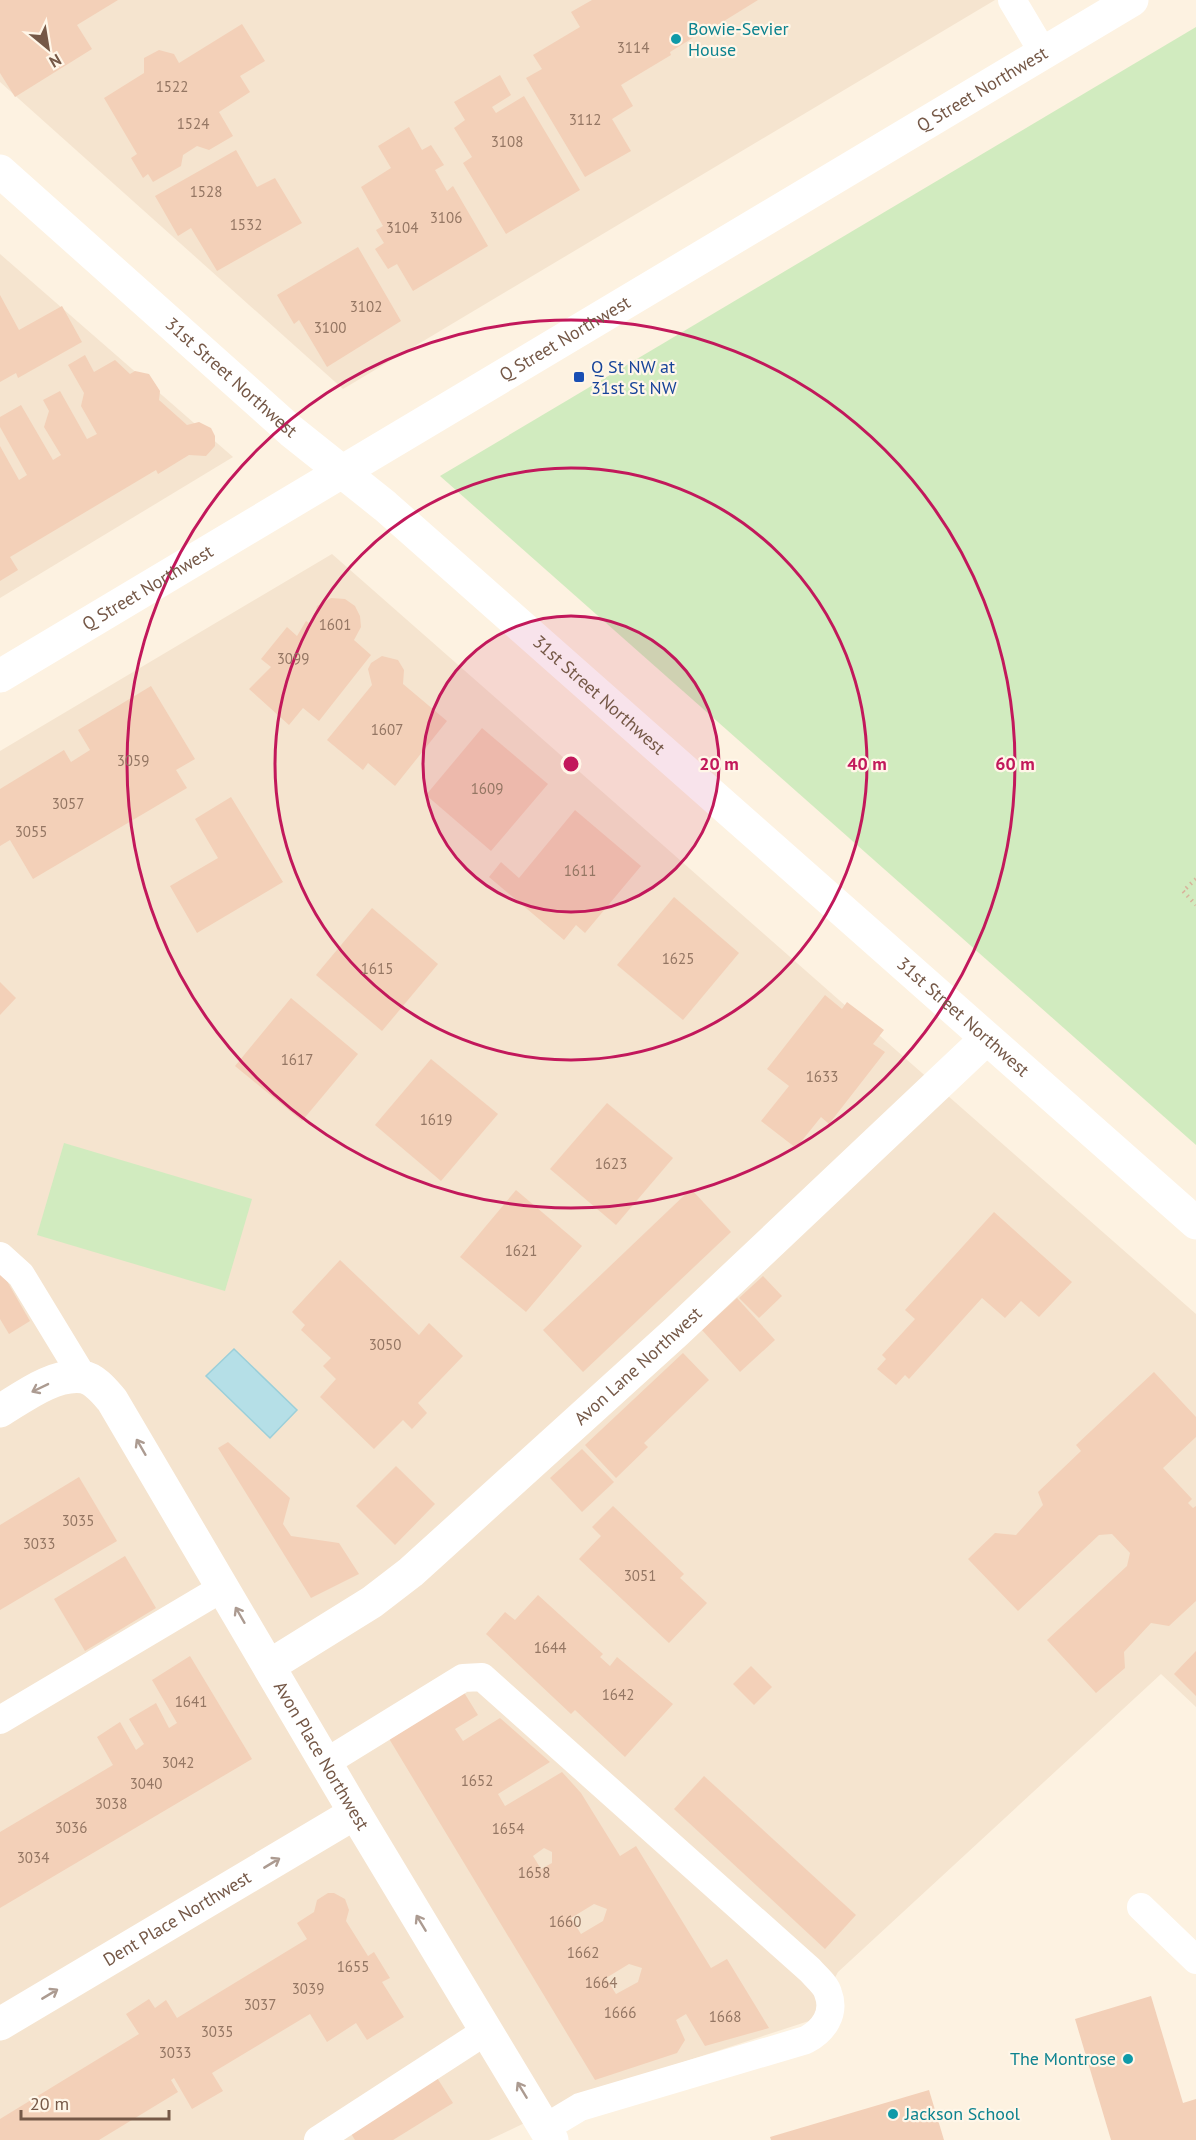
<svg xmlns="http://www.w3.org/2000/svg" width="1196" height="2140" font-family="'PT Sans',sans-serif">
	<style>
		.residential { fill: #f5e4cf }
		.green { fill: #d1ebbf }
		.water { fill: #b5dfe7; stroke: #9bcfd9; stroke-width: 1.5 }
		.building { fill: #f3d0b8; fill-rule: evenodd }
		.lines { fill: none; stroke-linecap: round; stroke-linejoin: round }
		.path { stroke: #d8b39b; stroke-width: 4; stroke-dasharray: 1.5 4.5; stroke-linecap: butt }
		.lane { stroke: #fff; stroke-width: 28 }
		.street { stroke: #fff; stroke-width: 33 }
		.secondary { stroke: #fff; stroke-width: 33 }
		.oneway { stroke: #ac9b91 }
		.ring { fill: none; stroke: #c2185b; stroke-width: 3 }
		.culture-dot { fill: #0f9aa8; stroke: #fff6e8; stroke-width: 2 }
		.transit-dot { fill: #1a4fb4; stroke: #fff6e8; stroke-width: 2 }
		.labels { text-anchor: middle; stroke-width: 4.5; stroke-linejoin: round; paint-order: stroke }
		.number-label { font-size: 15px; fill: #947663 }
		.culture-label { font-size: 18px; fill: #0d838f; stroke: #fff6e8; text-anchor: start }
		.street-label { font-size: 18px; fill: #755847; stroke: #fff6e8 }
		.transit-label { font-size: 18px; fill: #164399; stroke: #fff6e8; text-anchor: start }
		.centre { fill: #c2185b; stroke: #fff6e8; stroke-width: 3 }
		.ring-label { font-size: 18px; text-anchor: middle; font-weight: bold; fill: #c2185b; stroke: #fff6e8; stroke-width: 4.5; stroke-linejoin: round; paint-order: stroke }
	</style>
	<rect width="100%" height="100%" fill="#fdf2e1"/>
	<!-- residential -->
	<g class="residential">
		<path d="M 0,0 L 995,0 L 343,389 L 0,82 Z"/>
		<path d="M 0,254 L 233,457 L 0,598 Z"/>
		<path d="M 332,554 L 1196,1314 L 1196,1707 L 1161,1674 L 838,1972 L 812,2020 L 585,2094 L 489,2140 L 0,2140 L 0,751 Z"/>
	</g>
	<!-- green -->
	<g class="green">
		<path d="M 1196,27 L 1196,1145 L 440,476 Z"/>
		<path d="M 64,1143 L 252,1199 L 225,1291 L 37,1235 Z"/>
	</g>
	<!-- water -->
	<path class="water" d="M 234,1349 L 297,1410 L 270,1438 L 206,1376 Z"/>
	<!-- building -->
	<g class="building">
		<path d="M 0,0 L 118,0 L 77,25 L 92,49 L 15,97 L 0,73 Z"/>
		<path d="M 592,0 L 758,0 L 716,26 L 715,24 L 670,52 L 671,55 L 621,85 L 633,106 L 612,119 L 631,151 L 585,177 L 526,78 L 542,69 L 533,55 L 580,27 L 571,12 Z"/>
		<path d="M 242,24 L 265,61 L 240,76 L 250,92 L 219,112 L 233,136 L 209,150 L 197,146 L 183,155 L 181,166 L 153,182 L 148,174 L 143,178 L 131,158 L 137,154 L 104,98 L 144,73 L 144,58 L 159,50 L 174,54 L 179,63 Z"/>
		<path d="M 500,75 L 511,95 L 492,107 L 496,113 L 524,96 L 580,190 L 506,234 L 463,163 L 472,157 L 454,128 L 465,120 L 454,102 Z"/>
		<path d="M 409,127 L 422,150 L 431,145 L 444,165 L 435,170 L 447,191 L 453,186 L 488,246 L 413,291 L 397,264 L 388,269 L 375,249 L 384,243 L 376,230 L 383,226 L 361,187 L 391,168 L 378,146 Z"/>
		<path d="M 236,150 L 257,187 L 275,178 L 302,223 L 217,271 L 191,228 L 178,236 L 155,196 Z"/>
		<path d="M 358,247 L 401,321 L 327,367 L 299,320 L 294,324 L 277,295 Z"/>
		<path d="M 0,295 L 19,330 L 62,306 L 82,342 L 18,378 L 16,373 L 0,382 Z"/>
		<path d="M 85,355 L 94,372 L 115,360 L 130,374 L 135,371 L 149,374 L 160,391 L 159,400 L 187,425 L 199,422 L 211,428 L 215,436 L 215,446 L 206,456 L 189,455 L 158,474 L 156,470 L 10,557 L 18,570 L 0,581 L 0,446 L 19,480 L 27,475 L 0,427 L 0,417 L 21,405 L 53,460 L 61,455 L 44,427 L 49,411 L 43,400 L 60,391 L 87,439 L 97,434 L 81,406 L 84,393 L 68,365 Z"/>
		<path d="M 331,598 L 345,599 L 355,606 L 360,616 L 361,627 L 354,640 L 371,655 L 319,721 L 303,708 L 289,725 L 249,689 L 271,667 L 261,659 L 287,627 L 297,636 L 306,621 L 312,625 L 317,606 Z"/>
		<path d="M 382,656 L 398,660 L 404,670 L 403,684 L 447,721 L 395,786 L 368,763 L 363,770 L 327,740 L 372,685 L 368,669 L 371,663 Z"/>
		<path d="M 151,686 L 195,759 L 176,770 L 187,788 L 33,879 L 10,840 L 0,846 L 0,789 L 64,750 L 71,762 L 90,750 L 78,730 Z"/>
		<path d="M 482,728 L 548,784 L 491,851 L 426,795 Z"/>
		<path d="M 231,797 L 283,882 L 197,933 L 170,886 L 218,858 L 195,819 Z"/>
		<path d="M 575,810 L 641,866 L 585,933 L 576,925 L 564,940 L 489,877 L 501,862 L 519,878 Z"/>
		<path d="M 674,897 L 739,953 L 683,1020 L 617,965 Z"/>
		<path d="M 372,908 L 438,964 L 382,1031 L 316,975 Z"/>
		<path d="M 0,982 L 16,998 L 0,1015 Z"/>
		<path d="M 825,995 L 842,1009 L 847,1002 L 884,1030 L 873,1044 L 885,1052 L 829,1124 L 821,1117 L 796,1148 L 761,1121 L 789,1086 L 767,1069 Z"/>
		<path d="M 291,998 L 358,1054 L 302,1121 L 235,1066 Z"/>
		<path d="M 431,1059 L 498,1114 L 441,1181 L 375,1125 Z"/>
		<path d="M 607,1103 L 673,1158 L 616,1225 L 550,1169 Z"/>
		<path d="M 691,1189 L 731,1232 L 583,1372 L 543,1330 Z"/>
		<path d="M 516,1190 L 582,1246 L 526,1312 L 460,1257 Z"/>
		<path d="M 994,1212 L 1072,1282 L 1039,1317 L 1021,1301 L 1005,1318 L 982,1298 L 909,1379 L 905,1375 L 896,1385 L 877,1369 L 886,1359 L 882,1355 L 915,1319 L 905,1310 Z"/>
		<path d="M 340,1260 L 419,1335 L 429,1323 L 463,1356 L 418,1403 L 427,1413 L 412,1429 L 403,1420 L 374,1449 L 320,1397 L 336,1379 L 323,1366 L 331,1358 L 301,1330 L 305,1325 L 292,1312 Z"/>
		<path d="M 0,1269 L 30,1321 L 9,1334 L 0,1319 Z"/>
		<path d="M 763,1276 L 782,1296 L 759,1318 L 739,1298 Z"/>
		<path d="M 737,1298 L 775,1340 L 740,1372 L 702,1330 Z"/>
		<path d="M 683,1353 L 709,1380 L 644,1443 L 648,1447 L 616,1478 L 585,1445 Z"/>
		<path d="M 1154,1372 L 1196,1417 L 1196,1437 L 1163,1468 L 1192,1499 L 1188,1503 L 1193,1508 L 1196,1506 L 1196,1601 L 1169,1626 L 1151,1623 L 1124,1652 L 1125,1668 L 1096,1693 L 1047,1640 L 1127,1566 L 1130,1553 L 1112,1534 L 1099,1535 L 1018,1611 L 968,1559 L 995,1533 L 1016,1535 L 1043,1505 L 1038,1492 L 1081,1451 L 1076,1445 Z"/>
		<path d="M 228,1442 L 290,1498 L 283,1524 L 291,1536 L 339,1543 L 359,1574 L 311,1598 L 218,1448 Z"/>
		<path d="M 582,1449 L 614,1482 L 582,1512 L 550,1478 Z"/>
		<path d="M 396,1466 L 435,1504 L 395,1545 L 356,1506 Z"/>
		<path d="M 79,1477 L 117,1541 L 0,1610 L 0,1525 Z"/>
		<path d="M 613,1506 L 684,1574 L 680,1578 L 707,1603 L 669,1643 L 579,1559 L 601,1536 L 592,1527 Z"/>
		<path d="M 125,1556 L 156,1608 L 85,1651 L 54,1599 Z"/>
		<path d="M 538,1595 L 603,1654 L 600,1657 L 610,1666 L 617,1657 L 673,1704 L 625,1757 L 575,1710 L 571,1714 L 486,1634 L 505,1612 L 515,1620 Z"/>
		<path d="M 1196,1651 L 1196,1696 L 1174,1674 Z"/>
		<path d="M 190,1656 L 252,1759 L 0,1908 L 0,1832 L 113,1765 L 97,1737 L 120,1722 L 136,1750 L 144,1744 L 129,1719 L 156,1703 L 169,1728 L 177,1723 L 152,1680 Z"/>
		<path d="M 751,1666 L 772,1687 L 754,1705 L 733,1684 Z"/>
		<path d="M 460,1686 L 478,1715 L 455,1729 L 463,1741 L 500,1718 L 550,1762 L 498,1794 L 505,1806 L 562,1772 L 581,1793 L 620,1856 L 636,1846 L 711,1968 L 727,1959 L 769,2028 L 705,2046 L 686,2014 L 676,2020 L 685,2040 L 677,2053 L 595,2080 L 385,1732 ZM 544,1848 L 552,1852 L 552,1863 L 541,1869 L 533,1856 ZM 594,1904 L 607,1909 L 603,1921 L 581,1934 L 571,1918 ZM 629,1964 L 642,1968 L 638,1982 L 616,1994 L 606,1978 Z"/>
		<path d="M 704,1776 L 856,1915 L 825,1949 L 674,1809 Z"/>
		<path d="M 328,1893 L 334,1893 L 345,1899 L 349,1910 L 346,1921 L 368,1956 L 374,1952 L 390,1978 L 382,1982 L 404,2017 L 367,2040 L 356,2023 L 327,2042 L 310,2014 L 212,2073 L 223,2091 L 192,2109 L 174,2078 L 171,2080 L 178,2092 L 99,2140 L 0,2140 L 0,2119 L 139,2034 L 126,2014 L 149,1999 L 155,2008 L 166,2000 L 177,2018 L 307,1939 L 297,1923 L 314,1912 L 317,1900 Z"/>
		<path d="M 1151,1996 L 1183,2103 L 1196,2099 L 1196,2140 L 1111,2140 L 1075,2019 Z"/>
		<path d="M 434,2073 L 453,2103 L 393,2140 L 355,2140 L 347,2127 Z"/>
		<path d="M 929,2090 L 944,2140 L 771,2140 L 770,2137 Z"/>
	</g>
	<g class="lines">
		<!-- path -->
		<path class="path" d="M 1196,879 L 1183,891 L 1196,905"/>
		<!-- lane -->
		<g class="lane">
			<path d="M 1012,0 L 1044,54"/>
			<path d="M 0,1256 L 21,1275 L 83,1377"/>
			<path d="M 0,1720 L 224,1587"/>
			<path d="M 325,1763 L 463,1678 L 482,1677 L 810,1970 C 816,1977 826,1985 828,1993 C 836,2014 823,2031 806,2040 L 580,2107 L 545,2128"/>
			<path d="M 1141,1907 L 1196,1960"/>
			<path d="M 318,2140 L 486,2031"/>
		</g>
		<!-- street -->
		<g class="street">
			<path id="s1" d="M 0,171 L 291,431 L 385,506 L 1196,1223"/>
			<path id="s2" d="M 0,1411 C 23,1397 54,1373 83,1377 C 95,1379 105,1392 112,1400 L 355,1813 L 552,2140"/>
			<path id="s3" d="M 269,1666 L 372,1602 L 411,1572 L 676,1332 L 986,1039"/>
			<path id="s4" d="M 0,2024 L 355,1813"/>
		</g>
		<!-- secondary -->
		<path class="secondary" id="s5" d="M 0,676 L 1132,0"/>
	</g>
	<!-- one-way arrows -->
	<defs><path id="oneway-shaft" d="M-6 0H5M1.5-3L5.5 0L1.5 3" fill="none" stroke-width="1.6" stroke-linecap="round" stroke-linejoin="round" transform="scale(1.5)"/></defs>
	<g class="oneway">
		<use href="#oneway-shaft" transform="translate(40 1388) rotate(154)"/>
		<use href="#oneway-shaft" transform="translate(141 1447) rotate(-120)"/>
		<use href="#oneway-shaft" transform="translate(240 1615) rotate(-120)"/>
		<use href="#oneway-shaft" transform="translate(272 1863) rotate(-31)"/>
		<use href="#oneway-shaft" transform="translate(421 1923) rotate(-121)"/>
		<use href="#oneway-shaft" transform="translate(50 1994) rotate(-31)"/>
		<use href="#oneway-shaft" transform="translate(522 2090) rotate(-121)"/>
	</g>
	<!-- distance rings -->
	<circle cx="571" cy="764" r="148" fill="#c2185b" fill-opacity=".12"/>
	<g class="ring">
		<circle cx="571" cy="764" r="148"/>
		<circle cx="571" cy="764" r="296"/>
		<circle cx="571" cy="764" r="444"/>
	</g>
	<!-- markers -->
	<g class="culture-dot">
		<circle cx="676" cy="39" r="6"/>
		<circle cx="1128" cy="2059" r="6"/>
		<circle cx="893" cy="2114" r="6"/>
	</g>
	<rect class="transit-dot" x="573" y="371" width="12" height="12" rx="3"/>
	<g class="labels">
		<!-- number labels -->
		<g class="number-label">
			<text x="633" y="53">3114</text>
			<text x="172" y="92">1522</text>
			<text x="585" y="125">3112</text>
			<text x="193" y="129">1524</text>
			<text x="507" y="147">3108</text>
			<text x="206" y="197">1528</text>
			<text x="446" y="223">3106</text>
			<text x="246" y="230">1532</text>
			<text x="402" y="233">3104</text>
			<text x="366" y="312">3102</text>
			<text x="330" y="333">3100</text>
			<text x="335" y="630">1601</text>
			<text x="293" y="664">3099</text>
			<text x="387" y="735">1607</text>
			<text x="133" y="766">3059</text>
			<text x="487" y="794">1609</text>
			<text x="68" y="809">3057</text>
			<text x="31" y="837">3055</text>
			<text x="580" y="876">1611</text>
			<text x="678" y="964">1625</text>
			<text x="377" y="974">1615</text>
			<text x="297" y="1065">1617</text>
			<text x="822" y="1082">1633</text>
			<text x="436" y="1125">1619</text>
			<text x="611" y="1169">1623</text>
			<text x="521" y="1256">1621</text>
			<text x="385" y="1350">3050</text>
			<text x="78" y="1526">3035</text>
			<text x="39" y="1549">3033</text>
			<text x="640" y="1581">3051</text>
			<text x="550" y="1653">1644</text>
			<text x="618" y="1700">1642</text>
			<text x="191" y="1707">1641</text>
			<text x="178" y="1768">3042</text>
			<text x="477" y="1786">1652</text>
			<text x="146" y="1789">3040</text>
			<text x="111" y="1809">3038</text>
			<text x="71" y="1833">3036</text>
			<text x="508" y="1834">1654</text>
			<text x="33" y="1863">3034</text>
			<text x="534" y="1878">1658</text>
			<text x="565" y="1927">1660</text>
			<text x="583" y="1958">1662</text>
			<text x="353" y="1972">1655</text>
			<text x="601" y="1988">1664</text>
			<text x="308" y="1994">3039</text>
			<text x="260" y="2010">3037</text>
			<text x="620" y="2018">1666</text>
			<text x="725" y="2022">1668</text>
			<text x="217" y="2037">3035</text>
			<text x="175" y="2058">3033</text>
		</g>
		<!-- culture labels -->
		<g class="culture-label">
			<text x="688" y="35">Bowie-Sevier<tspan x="688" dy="21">House</tspan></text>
			<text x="1116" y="2065" text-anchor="end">The Montrose</text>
			<text x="905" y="2120">Jackson School</text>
		</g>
		<!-- street labels -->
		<g class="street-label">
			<text dy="6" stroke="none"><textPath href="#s5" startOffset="1144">Q Street Northwest</textPath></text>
			<text dy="6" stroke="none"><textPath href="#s5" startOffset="658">Q Street Northwest</textPath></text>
			<text dy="6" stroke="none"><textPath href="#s1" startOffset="310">31st Street Northwest</textPath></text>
			<text dy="6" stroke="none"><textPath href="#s5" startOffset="172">Q Street Northwest</textPath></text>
			<text dy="6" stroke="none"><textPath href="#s1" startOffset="796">31st Street Northwest</textPath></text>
			<text dy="6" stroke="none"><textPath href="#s1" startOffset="1282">31st Street Northwest</textPath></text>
			<text dy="6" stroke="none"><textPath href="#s3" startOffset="477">Avon Lane Northwest</textPath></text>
			<text dy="6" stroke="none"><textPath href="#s2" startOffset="542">Avon Place Northwest</textPath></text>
			<text dy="6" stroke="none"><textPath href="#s4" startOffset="206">Dent Place Northwest</textPath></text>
		</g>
		<!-- transit labels -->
		<g class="transit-label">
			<text x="591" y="373">Q St NW at<tspan x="591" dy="21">31st St NW</tspan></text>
		</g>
	</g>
	<circle cx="571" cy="764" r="9" class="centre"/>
	<g class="ring-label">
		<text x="719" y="770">20 m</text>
		<text x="867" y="770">40 m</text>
		<text x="1015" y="770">60 m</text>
	</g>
	<!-- north arrow -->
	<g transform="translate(48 48) rotate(150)" stroke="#fff6e8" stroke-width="4.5" paint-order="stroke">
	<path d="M0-4.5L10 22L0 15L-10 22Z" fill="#755847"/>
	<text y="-9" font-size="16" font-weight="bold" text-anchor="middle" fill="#755847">N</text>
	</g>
	<!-- scale -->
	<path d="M21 2110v9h148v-9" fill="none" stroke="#755847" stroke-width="3"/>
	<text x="30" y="2110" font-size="18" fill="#755847" stroke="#fff6e8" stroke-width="4.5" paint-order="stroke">20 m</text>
</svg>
